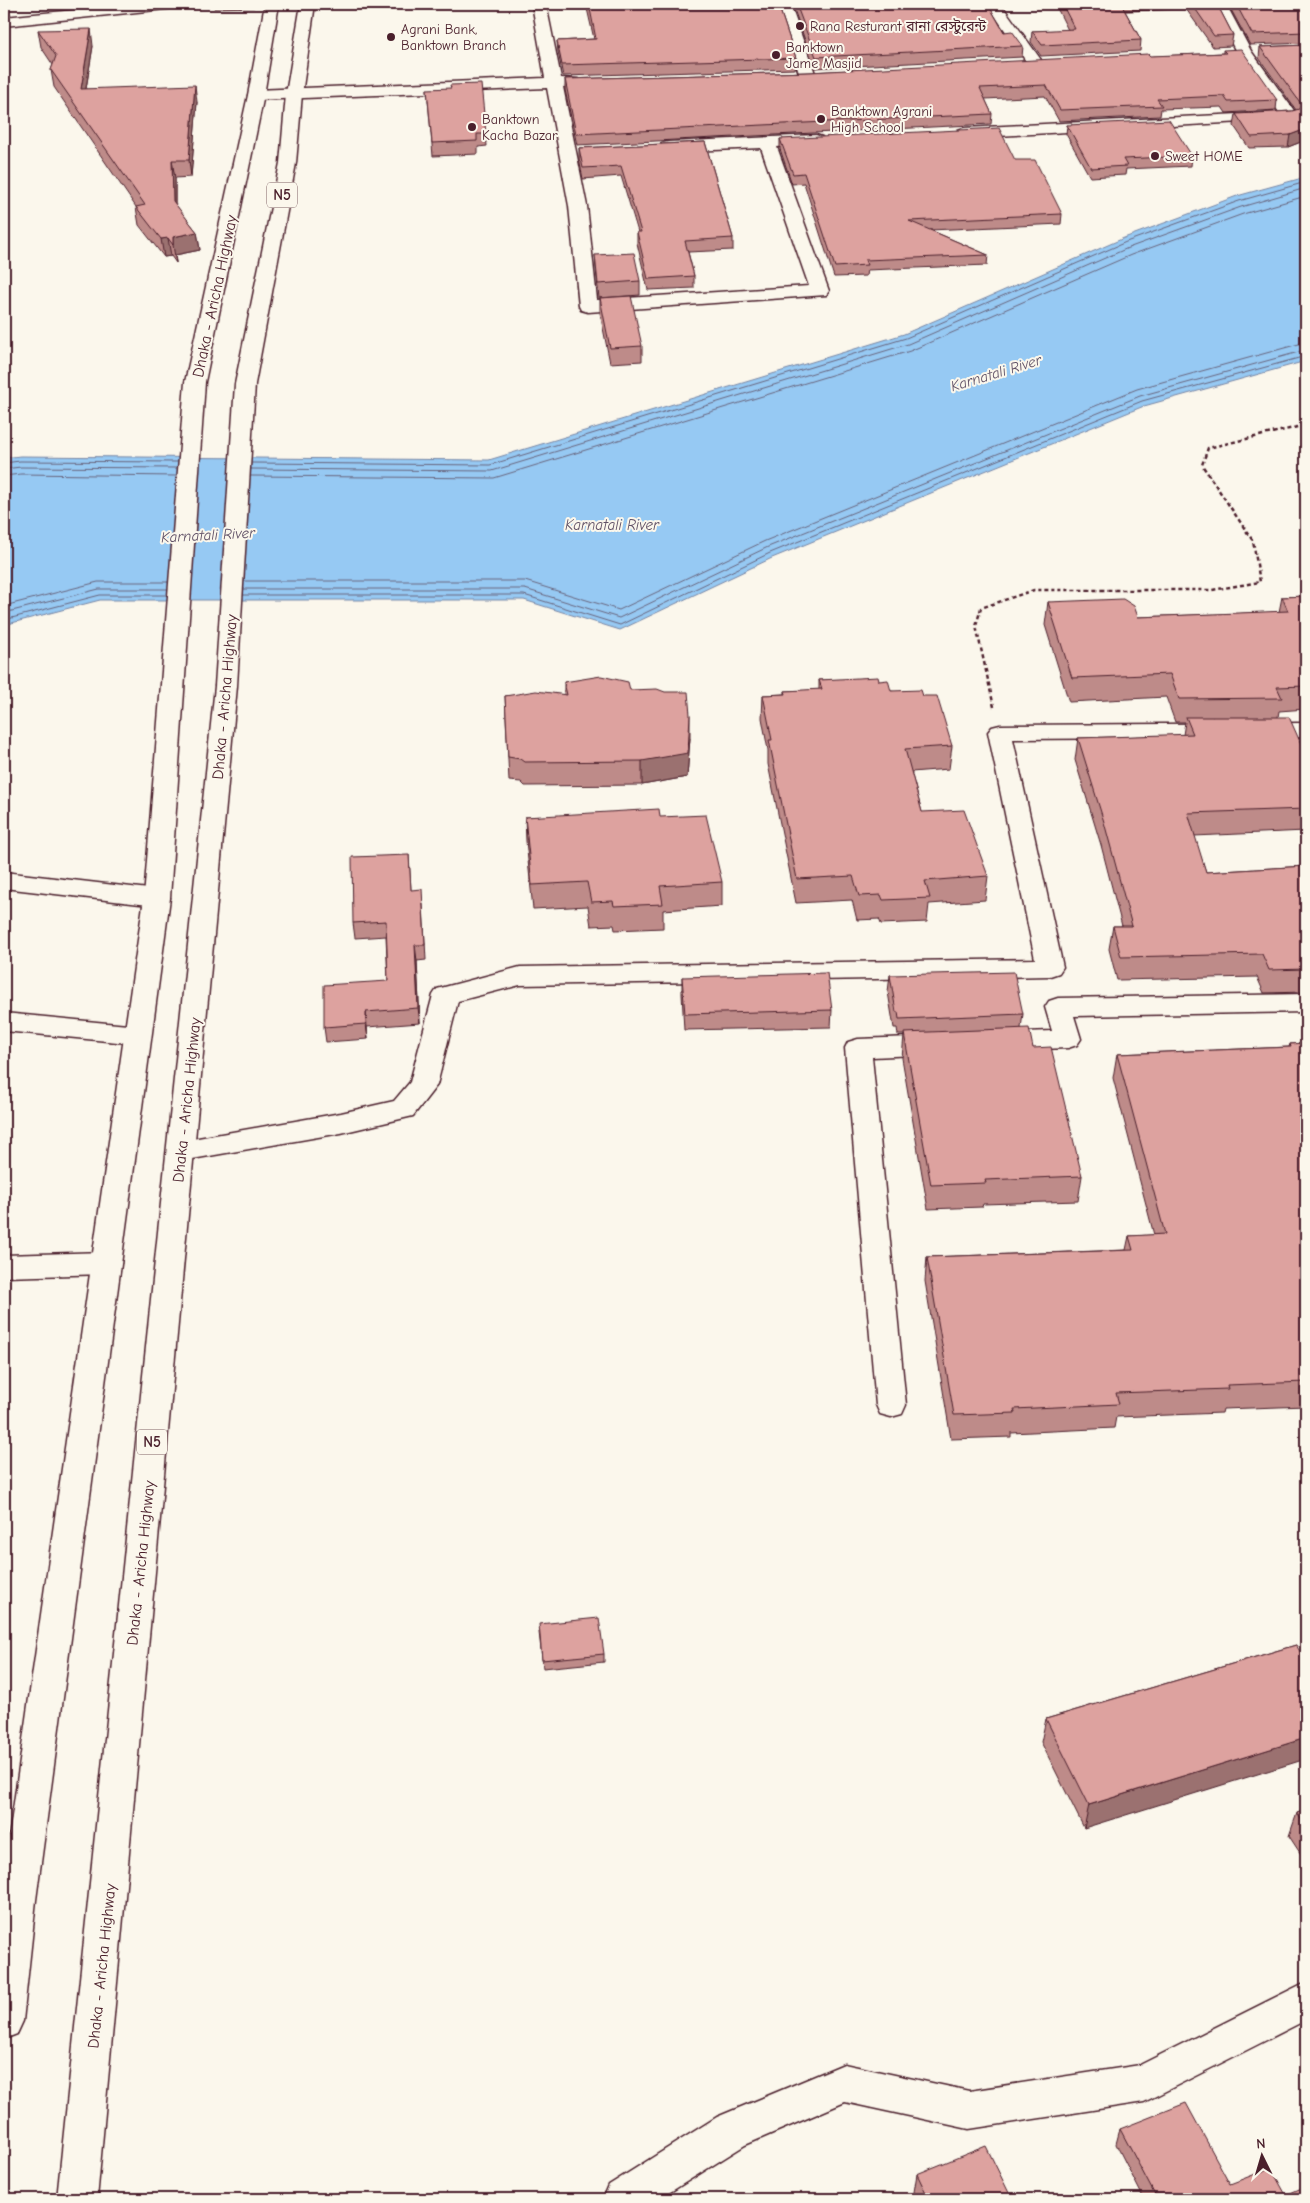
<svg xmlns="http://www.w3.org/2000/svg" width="1310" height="2203" font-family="'Comic Neue','Noto Sans Bengali',sans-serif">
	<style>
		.water { fill: #96c9f3; stroke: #7885a3 }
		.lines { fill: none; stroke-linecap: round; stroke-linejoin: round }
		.shore { stroke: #68637b; stroke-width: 1 }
		.minor-casing { stroke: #4a1f2b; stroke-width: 3 }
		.highway-casing { stroke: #4a1f2b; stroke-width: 3 }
		.path { stroke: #4a1f2b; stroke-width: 2.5; stroke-dasharray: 4 3; stroke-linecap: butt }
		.minor { fill: #fbf7ec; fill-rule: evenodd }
		.highway { fill: #fbf7ec; fill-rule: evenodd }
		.wall { fill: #be8b89; stroke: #4a1f2b }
		.shaded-wall { fill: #9b716f; stroke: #4a1f2b }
		.building { fill: #dda29f; stroke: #4a1f2b }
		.poi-dot { fill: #4a1f2b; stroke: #fbf7ec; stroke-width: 2 }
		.labels { text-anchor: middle; stroke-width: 4; stroke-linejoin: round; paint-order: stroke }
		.far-poi-label { font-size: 14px; fill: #4a1f2b; stroke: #fbf7ec; text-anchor: start }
		.shield { fill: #fbf7ec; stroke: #7f6065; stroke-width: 1 }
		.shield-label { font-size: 15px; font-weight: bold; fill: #4a1f2b }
		.far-water-label { font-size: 15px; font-style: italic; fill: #615267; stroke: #fbf7ec }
		.street-label { font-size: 16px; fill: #4a1f2b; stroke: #fbf7ec }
	</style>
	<rect width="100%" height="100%" fill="#fbf7ec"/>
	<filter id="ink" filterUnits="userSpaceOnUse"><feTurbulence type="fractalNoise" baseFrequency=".02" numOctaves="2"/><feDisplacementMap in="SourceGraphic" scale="10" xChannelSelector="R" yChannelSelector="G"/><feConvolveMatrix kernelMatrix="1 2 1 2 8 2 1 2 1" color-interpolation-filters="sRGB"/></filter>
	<g filter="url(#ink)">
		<!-- water -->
		<path class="water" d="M 1306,177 L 1306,361 L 1144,406 L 772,558 L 620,630 L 524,600 L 100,600 L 4,625 L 4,458 L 20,456 L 489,460 L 904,334 L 1124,238 L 1237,196 Z"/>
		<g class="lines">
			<!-- shore -->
			<g class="shore">
				<path d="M 4,463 L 20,461 L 177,462"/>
				<path d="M 252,463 L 490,465 L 906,338 L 1126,242 L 1239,201 L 1306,182"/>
				<path d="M 4,469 L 21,467 L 177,468"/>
				<path d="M 251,469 L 492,471 L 908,344 L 1128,248 L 1241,207 L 1306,188"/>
				<path d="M 4,476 L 21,474 L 176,476"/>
				<path d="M 251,476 L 494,478 L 910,351 L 1131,255 L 1243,214 L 1306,196"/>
				<path d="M 244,581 L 525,581 L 619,610 L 765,541 L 1137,389 L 1306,342"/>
				<path d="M 244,589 L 525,589 L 619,618 L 768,547 L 1140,396 L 1306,350"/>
				<path d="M 244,595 L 524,595 L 620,625 L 770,553 L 1142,401 L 1306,356"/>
				<path d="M 4,606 L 98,582 L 168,582"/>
				<path d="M 4,613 L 99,589 L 167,589"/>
				<path d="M 4,620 L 100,595 L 167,595"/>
			</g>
			<!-- minor casing -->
			<g class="minor-casing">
				<g id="minor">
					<path d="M 135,4 L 182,4 L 180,7 L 175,8 L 4,26 L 4,17 Z"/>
					<path d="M 532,4 L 546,4 L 561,78 L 578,79 L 580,82 L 578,85 L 563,87 L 587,206 L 597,300 L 809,286 L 761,148 L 668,152 L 662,151 L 660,147 L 662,143 L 668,142 L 816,135 L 822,137 L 824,140 L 822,143 L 777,147 L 829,291 L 826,295 L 588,312 L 581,310 L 579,306 L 569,206 L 547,88 L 256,100 L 250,98 L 248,95 L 250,92 L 256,90 L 545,78 Z"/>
					<path d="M 776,4 L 790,4 L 816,76 L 814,79 L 802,79 L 800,76 Z"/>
					<path d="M 987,4 L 1001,4 L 1044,64 L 1042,67 L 1030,67 Z"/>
					<path d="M 1212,4 L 1226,4 L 1251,51 L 1298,116 L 1296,119 L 964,138 L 958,136 L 956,133 L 958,130 L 964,128 L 1279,112 L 1236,52 Z"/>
					<path d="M 1306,723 L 1306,737 L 1013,739 L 1063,967 L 1059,973 L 1050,976 L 520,985 L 458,1001 L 437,1085 L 413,1116 L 341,1133 L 181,1161 L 171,1158 L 167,1151 L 171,1144 L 181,1141 L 341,1113 L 394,1101 L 410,1082 L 433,995 L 437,989 L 520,967 L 1035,959 L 988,732 L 992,727 L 1000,725 Z"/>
					<path d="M 4,872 L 157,890 L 166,892 L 170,898 L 166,904 L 157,906 L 4,888 Z"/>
					<path d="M 1306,994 L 1306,1012 L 1074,1016 L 1081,1039 L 1077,1045 L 1068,1048 L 994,1051 L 985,1048 L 981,1042 L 985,1036 L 994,1033 L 1052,1031 L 1045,1007 L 1049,1001 L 1058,998 Z"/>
					<path d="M 4,1013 L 138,1026 L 147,1029 L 151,1035 L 147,1041 L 138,1044 L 4,1031 Z"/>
					<path d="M 939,1036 L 948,1039 L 952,1045 L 948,1051 L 939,1054 L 872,1057 L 906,1405 L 902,1414 L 891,1417 L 880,1414 L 876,1405 L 845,1048 L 848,1042 L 858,1039 Z"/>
					<path d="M 106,1252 L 116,1255 L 121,1263 L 116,1271 L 106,1274 L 4,1277 L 4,1255 Z"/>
					<path d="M 1306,1982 L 1306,2020 L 1144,2102 L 969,2129 L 845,2102 L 745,2145 L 659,2199 L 603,2199 L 609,2185 L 717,2117 L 844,2064 L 969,2091 L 1140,2065 Z"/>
				</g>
			</g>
			<!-- highway casing -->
			<g class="highway-casing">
				<g id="highway">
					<path d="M 265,4 L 279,4 L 264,95 L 205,382 L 170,898 L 36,1900 L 23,2021 L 17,2034 L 4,2039 L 4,1872 L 144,898 L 185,382 L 248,95 Z"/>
					<path d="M 301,4 L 315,4 L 302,94 L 296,163 L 255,384 L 237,686 L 97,2199 L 57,2199 L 215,686 L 235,384 L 280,163 L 286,94 Z"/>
				</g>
			</g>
			<!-- path -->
			<path class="path" d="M 994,707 L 976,626 L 981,608 L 1034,590 L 1212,590 L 1260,582 L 1253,541 L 1202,465 L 1208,448 L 1306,425"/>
			<!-- minor -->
			<use href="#minor" class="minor"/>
			<!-- highway -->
			<use href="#highway" class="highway"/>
		</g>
		<!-- wall -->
		<g class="wall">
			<path d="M 214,4 L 254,4 L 254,7 L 214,8 Z"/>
			<path d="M 586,4 L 778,4 L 796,58 L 795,69 L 563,76 L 558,52 L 557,41 L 594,39 Z"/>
			<path d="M 792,4 L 988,4 L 1004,32 L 1023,46 L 1022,57 L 815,68 Z"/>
			<path d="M 1055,4 L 1217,4 L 1233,35 L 1231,46 L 1213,47 L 1186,9 L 1125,11 L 1141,40 L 1140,51 L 1041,56 L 1031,42 L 1032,31 L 1068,30 Z"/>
			<path d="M 1228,4 L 1306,4 L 1306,43 L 1250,45 Z"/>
			<path d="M 38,30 L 93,46 L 86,89 L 197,102 L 191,177 L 175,178 L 175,204 L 197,232 L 200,250 L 175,255 L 176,263 L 171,256 L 164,257 L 139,225 L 136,207 L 54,87 L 51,70 L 53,65 L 41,47 Z"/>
			<path d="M 1306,45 L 1306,140 L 1288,147 L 1249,148 L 1234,126 L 1236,114 L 1292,111 L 1296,110 L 1259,58 L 1260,47 Z"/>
			<path d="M 1223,50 L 1277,100 L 1276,110 L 1226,113 L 1222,107 L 1161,109 L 1160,116 L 1059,121 L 1045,96 L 985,99 L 992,114 L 991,124 L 577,145 L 565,90 L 565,79 L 809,72 L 1223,53 Z"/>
			<path d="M 427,89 L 486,134 L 487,146 L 478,147 L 478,154 L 433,156 Z"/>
			<path d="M 1067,125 L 1192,156 L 1191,166 L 1126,169 L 1125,175 L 1090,177 L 1066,134 Z"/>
			<path d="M 780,139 L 1015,160 L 1062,214 L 1061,224 L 930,230 L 988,255 L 987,265 L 867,270 L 866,276 L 834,277 L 804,183 L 792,184 L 780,149 Z"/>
			<path d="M 705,142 L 733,238 L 733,250 L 688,252 L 694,276 L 694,288 L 648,290 L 637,243 L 637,232 L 638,232 L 621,176 L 583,179 L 579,159 L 579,148 Z"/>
			<path d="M 595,255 L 640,281 L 640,295 L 599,298 L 596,269 Z"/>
			<path d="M 600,298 L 642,346 L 642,361 L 610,363 L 600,313 Z"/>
			<path d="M 1306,596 L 1306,709 L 1279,711 L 1278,717 L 1306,755 L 1305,761 L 1306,764 L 1306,831 L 1194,836 L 1206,872 L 1306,866 L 1306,992 L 1264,993 L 1257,977 L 1117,980 L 1109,949 L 1113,926 L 1122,926 L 1101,845 L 1075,760 L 1078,738 L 1183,735 L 1185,722 L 1175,722 L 1166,697 L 1069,702 L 1045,625 L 1048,602 L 1138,617 L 1279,612 L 1282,597 Z"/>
			<path d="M 819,680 L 879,681 L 891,691 L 923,696 L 952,746 L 949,769 L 911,772 L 922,812 L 988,876 L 985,900 L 929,904 L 927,922 L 881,924 L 879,919 L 857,920 L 852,900 L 796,903 L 768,764 L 768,750 L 762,718 L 763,695 L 785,694 L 785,691 L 819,690 Z"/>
			<path d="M 564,682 L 630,690 L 690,738 L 687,777 L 642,785 L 525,786 L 521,782 L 509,781 L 505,696 L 564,695 Z"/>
			<path d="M 525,817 L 660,817 L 722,882 L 722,906 L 663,910 L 663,928 L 615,930 L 614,925 L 591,926 L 588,906 L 533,909 L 526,841 Z"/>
			<path d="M 409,855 L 411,890 L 423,904 L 426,960 L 417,961 L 420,1023 L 367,1027 L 368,1039 L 326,1042 L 324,1027 L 388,981 L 386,936 L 355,938 L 353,923 Z"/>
			<path d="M 890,975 L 1023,1014 L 1021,1028 L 1033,1048 L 1082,1176 L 1078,1201 L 983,1204 L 982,1207 L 928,1209 L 902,1058 L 904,1035 L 898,1035 L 897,1028 L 894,1028 L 888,992 Z"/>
			<path d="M 682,977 L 832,1010 L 831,1027 L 684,1030 L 682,994 Z"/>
			<path d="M 1306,1043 L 1306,1406 L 1223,1409 L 1222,1413 L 1116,1417 L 1114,1428 L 1011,1433 L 1011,1437 L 951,1439 L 925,1281 L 927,1257 L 1126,1250 L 1129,1236 L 1154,1235 L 1113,1078 L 1117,1054 L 1289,1047 L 1290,1044 Z"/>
			<path d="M 539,1632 L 604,1654 L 604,1662 L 543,1668 Z"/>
			<path d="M 1296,1645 L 1084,1828 L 1041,1742 L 1046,1719 Z"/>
			<path d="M 1306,1810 L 1306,1862 L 1289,1836 L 1297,1813 Z"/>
			<path d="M 1120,2129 L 1230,2184 L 1306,2199 L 1144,2199 L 1116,2144 Z"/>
			<path d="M 917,2174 L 1012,2199 L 917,2199 L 914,2192 Z"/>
		</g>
		<!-- shaded-wall -->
		<g class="shaded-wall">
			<path d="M 91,29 L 93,46 L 83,106 L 81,89 Z"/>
			<path d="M 195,85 L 197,102 L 191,177 L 189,160 Z"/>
			<path d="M 1306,129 L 1306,140 L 1288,147 L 1290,135 Z"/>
			<path d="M 172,160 L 175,178 L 175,219 L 173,201 Z"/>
			<path d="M 197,232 L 200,250 L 175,255 L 176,263 L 173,245 L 173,237 Z"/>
			<path d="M 168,238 L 171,256 L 164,257 L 161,239 Z"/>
			<path d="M 690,715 L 690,738 L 687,777 L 642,785 L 642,761 Z"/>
			<path d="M 415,945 L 417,961 L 420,1023 L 418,1008 Z"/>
			<path d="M 366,1012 L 367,1027 L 368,1039 L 366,1024 Z"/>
			<path d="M 1306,1738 L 1306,1759 L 1084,1828 L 1089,1805 Z"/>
		</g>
		<!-- building -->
		<g class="building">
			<path d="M 589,4 L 778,4 L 796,58 L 562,65 L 557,41 L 596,39 Z"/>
			<path d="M 796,4 L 988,4 L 1004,32 L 1012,31 L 1023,46 L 816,57 Z"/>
			<path d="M 1062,4 L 1121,4 L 1141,40 L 1042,45 L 1032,31 L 1075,29 Z"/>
			<path d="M 1192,4 L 1217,4 L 1233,35 L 1214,36 Z"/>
			<path d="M 1236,4 L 1306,4 L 1306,32 L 1252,34 Z"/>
			<path d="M 91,29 L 81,89 L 195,85 L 189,160 L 172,160 L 173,201 L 197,232 L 173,237 L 173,245 L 168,238 L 161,239 L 136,207 L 145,205 L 51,70 L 56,56 L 38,30 Z"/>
			<path d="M 1306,45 L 1306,129 L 1290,135 L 1251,137 L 1236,114 L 1292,111 L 1299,109 L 1302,105 L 1260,47 Z"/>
			<path d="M 1241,49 L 1277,100 L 1228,102 L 1224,96 L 1157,99 L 1162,106 L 1060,110 L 1046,85 L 980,88 L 992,114 L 576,134 L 565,79 L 809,72 L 1148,54 L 1150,56 L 1226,53 L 1223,50 Z"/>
			<path d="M 481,84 L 486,134 L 477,134 L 477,141 L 432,143 L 427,89 L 451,88 L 450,85 Z"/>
			<path d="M 1169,120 L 1192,156 L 1123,159 L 1127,166 L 1091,168 L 1067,125 Z"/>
			<path d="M 999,128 L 1015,160 L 1035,160 L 1062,214 L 909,221 L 988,255 L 865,260 L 867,265 L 835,267 L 804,173 L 793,174 L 780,139 Z"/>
			<path d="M 705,142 L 733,238 L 685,241 L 694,276 L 648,279 L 637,232 L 641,232 L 621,166 L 583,168 L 579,148 Z"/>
			<path d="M 634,253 L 640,281 L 598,284 L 595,255 Z"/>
			<path d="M 631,296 L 642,346 L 610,348 L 600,298 Z"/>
			<path d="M 1306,596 L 1306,686 L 1277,687 L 1282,698 L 1179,699 L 1170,674 L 1072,678 L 1048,602 L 1123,599 L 1134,606 L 1138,617 L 1288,611 L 1282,597 Z"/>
			<path d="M 601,676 L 628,682 L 630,690 L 657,689 L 665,692 L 688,692 L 690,715 L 688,753 L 642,761 L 524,762 L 520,759 L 508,757 L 505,696 L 536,691 L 567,695 L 564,682 Z"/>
			<path d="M 878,677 L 879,681 L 888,680 L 891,691 L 921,690 L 923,696 L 937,696 L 952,746 L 905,749 L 922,812 L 964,810 L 988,876 L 925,881 L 930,898 L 883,900 L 881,895 L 859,896 L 853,876 L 797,879 L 769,740 L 772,740 L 763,695 L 786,694 L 785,691 L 822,689 L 819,680 Z"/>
			<path d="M 1186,717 L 1289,717 L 1306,755 L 1306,756 L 1303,756 L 1306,764 L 1306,809 L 1188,813 L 1206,872 L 1306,866 L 1306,969 L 1269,970 L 1262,954 L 1121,957 L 1113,926 L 1132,926 L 1104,822 L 1078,738 L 1193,734 Z"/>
			<path d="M 659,809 L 660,817 L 706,815 L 722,882 L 660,886 L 663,904 L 614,906 L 613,901 L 591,902 L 587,882 L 532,885 L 525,817 Z"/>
			<path d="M 409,855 L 411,890 L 422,889 L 425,945 L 415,945 L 418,1008 L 366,1012 L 366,1024 L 324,1027 L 324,985 L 388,981 L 386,921 L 353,923 L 352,857 Z"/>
			<path d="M 1014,972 L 1023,1014 L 899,1019 L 898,1012 L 896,1012 L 890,975 Z"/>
			<path d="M 827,973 L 832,1010 L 685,1014 L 682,977 Z"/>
			<path d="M 1029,1028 L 1033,1048 L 1051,1047 L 1082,1176 L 985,1180 L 986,1183 L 931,1185 L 904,1033 Z"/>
			<path d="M 1306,1043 L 1306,1382 L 1227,1385 L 1228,1389 L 1116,1393 L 1119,1404 L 1014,1409 L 1015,1413 L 954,1415 L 927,1257 L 1133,1250 L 1129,1236 L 1165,1234 L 1117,1054 L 1291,1047 L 1290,1044 Z"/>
			<path d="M 599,1618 L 604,1654 L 542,1660 L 539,1624 Z"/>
			<path d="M 1296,1645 L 1306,1661 L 1306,1738 L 1089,1805 L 1046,1719 Z"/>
			<path d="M 1306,1810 L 1306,1827 L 1297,1813 Z"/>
			<path d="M 1186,2103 L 1230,2184 L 1271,2168 L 1286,2195 L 1306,2186 L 1306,2199 L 1157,2199 L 1120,2129 Z"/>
			<path d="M 986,2146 L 1012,2199 L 929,2199 L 917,2174 Z"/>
		</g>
	</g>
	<!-- markers -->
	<g class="poi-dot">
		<circle cx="800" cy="26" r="5"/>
		<circle cx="391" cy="37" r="5"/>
		<circle cx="776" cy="55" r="5"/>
		<circle cx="821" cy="119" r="5"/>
		<circle cx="472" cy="127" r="5"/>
		<circle cx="1155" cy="156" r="5"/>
	</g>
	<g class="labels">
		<!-- far-poi labels -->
		<g class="far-poi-label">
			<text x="810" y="31">Rana Resturant রানা রেস্টুরেন্ট</text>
			<text x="401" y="34">Agrani Bank,<tspan x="401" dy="16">Banktown Branch</tspan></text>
			<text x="786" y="52">Banktown<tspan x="786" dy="16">Jame Masjid</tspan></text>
			<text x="831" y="116">Banktown Agrani<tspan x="831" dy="16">High School</tspan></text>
			<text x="482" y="124">Banktown<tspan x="482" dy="16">Kacha Bazar</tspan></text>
			<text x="1165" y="161">Sweet HOME</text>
		</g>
		<!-- shield labels -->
		<g class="shield">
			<rect x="267" y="182.5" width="30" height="25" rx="4"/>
			<rect x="137" y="1429.5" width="30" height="25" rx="4"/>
		</g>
		<g class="shield-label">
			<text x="282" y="200">N5</text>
			<text x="152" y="1447">N5</text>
		</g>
		<!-- far-water labels -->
		<g class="far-water-label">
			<text transform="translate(996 373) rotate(-17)" y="5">Karnatali River</text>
			<text x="612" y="530">Karnatali River</text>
			<text transform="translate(208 535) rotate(-3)" y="5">Karnatali River</text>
		</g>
		<!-- street labels -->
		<g class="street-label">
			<text transform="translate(214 296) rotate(-78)" y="6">Dhaka - Aricha Highway</text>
			<text transform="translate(224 697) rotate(-85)" y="6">Dhaka - Aricha Highway</text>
			<text transform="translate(186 1100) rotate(-84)" y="6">Dhaka - Aricha Highway</text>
			<text transform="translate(140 1563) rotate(-84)" y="6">Dhaka - Aricha Highway</text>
			<text transform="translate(101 1966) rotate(-84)" y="6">Dhaka - Aricha Highway</text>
		</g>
	</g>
	<!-- margin -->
	<rect width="1310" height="2203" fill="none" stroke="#fbf7ec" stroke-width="20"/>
	<rect x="10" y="10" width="1290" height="2183" fill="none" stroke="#4a1f2b" stroke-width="2" filter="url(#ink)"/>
	<!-- north arrow -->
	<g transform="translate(1262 2156) rotate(355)" stroke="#fbf7ec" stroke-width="4" paint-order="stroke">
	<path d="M0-4L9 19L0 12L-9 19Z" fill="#4a1f2b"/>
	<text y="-8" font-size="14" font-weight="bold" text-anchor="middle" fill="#4a1f2b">N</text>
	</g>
</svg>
